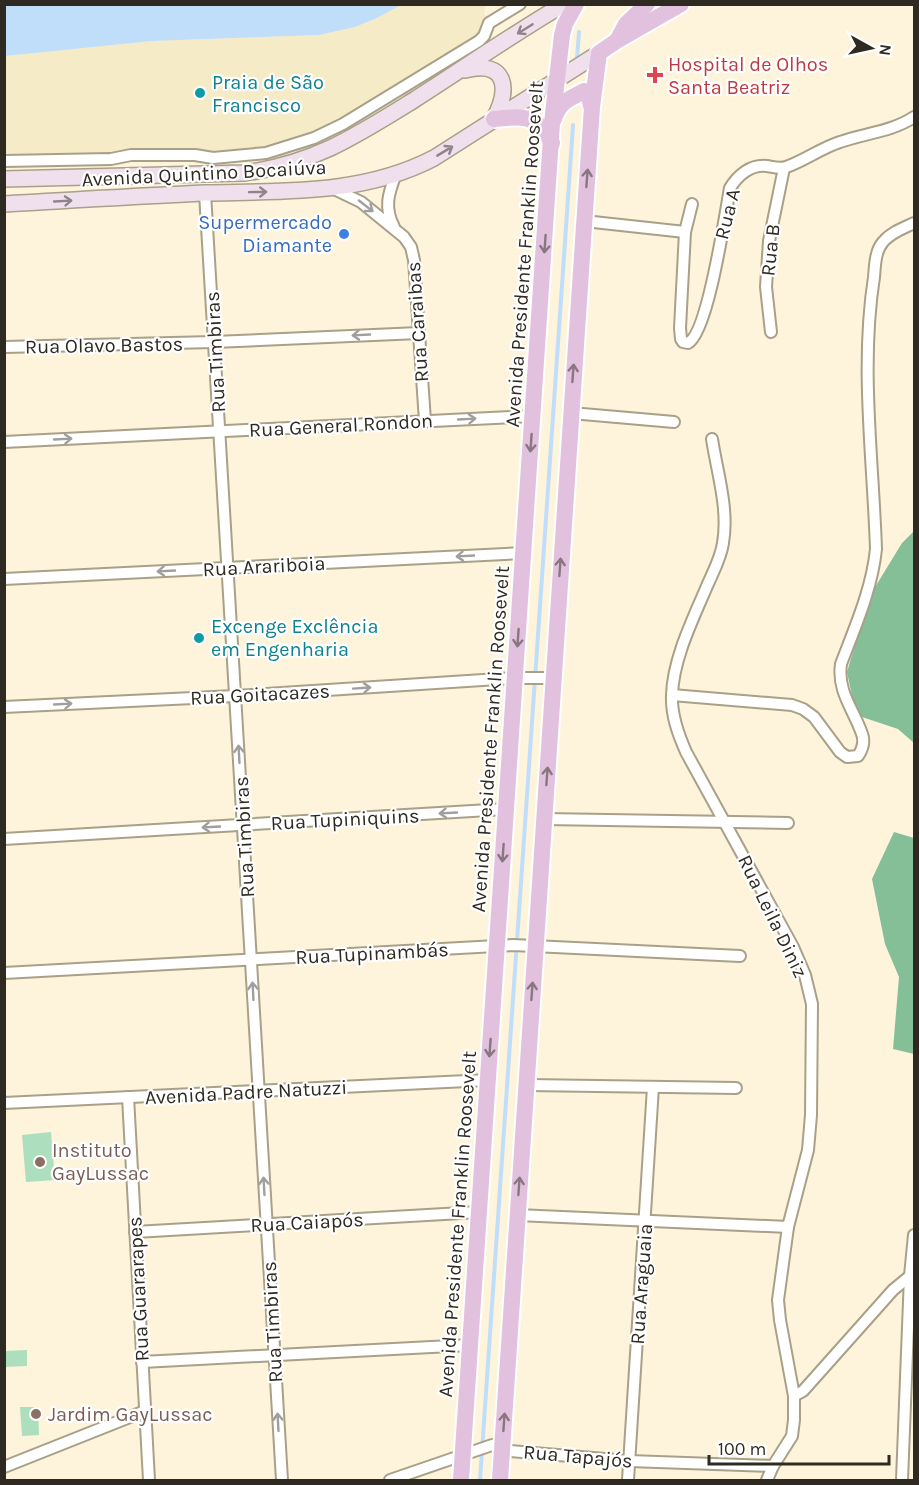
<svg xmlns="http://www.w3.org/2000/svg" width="919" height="1485" font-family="Karla,sans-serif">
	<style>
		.green { fill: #addebd }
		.forest { fill: #84bf98 }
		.sand { fill: #f5ebc6 }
		.water { fill: #c0defa }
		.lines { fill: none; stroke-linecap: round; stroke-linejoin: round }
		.stream { stroke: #c0defa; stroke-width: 4 }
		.street-casing { stroke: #a8a088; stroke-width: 14 }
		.secondary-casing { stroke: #a8a088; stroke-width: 18 }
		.primary-casing { stroke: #fff; stroke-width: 20 }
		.street { stroke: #fff; stroke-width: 10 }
		.secondary { stroke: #f0e0ee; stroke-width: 15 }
		.primary { stroke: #e1c1de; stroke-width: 16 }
		.oneway { stroke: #8f8588 }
		.oneway2 { stroke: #887680 }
		.oneway3 { stroke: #a19f9b }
		.health-dot { fill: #e0444e; stroke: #fff; stroke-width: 2 }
		.culture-dot { fill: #0f9aa8; stroke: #fff; stroke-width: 2 }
		.shop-dot { fill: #3f7fe0; stroke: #fff; stroke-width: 2 }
		.education-dot { fill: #8d6e63; stroke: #fff; stroke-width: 2 }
		.labels { text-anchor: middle; stroke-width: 4.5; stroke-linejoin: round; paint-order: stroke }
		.health-label { font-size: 20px; fill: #be3a42; stroke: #fff; text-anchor: start }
		.culture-label { font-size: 20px; fill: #0d838f; stroke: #fff; text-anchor: start }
		.street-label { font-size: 20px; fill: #2e2a21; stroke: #fff }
		.shop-label { font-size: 20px; fill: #366cbe; stroke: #fff; text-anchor: end }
		.education-label { font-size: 20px; fill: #785e54; stroke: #fff; text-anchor: start }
	</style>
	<rect width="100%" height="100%" fill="#fdf4db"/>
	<!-- green -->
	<g class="green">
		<path d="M 51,1132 L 55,1180 L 26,1182 L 22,1135 Z"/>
		<path d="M 27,1350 L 27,1366 L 5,1367 L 5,1351 Z"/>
		<path d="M 20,1407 L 38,1407 L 39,1435 L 22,1436 Z"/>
	</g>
	<!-- forest -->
	<g class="forest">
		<path d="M 914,531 L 914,743 L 898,729 L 856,715 L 847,672 L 869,597 L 902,543 Z"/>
		<path d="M 894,832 L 914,838 L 914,1054 L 893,1049 L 899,977 L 885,944 L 872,879 Z"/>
	</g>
	<!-- sand -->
	<path class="sand" d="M 401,5 L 485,5 L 484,13 L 489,23 L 484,36 L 368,110 L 266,153 L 5,161 L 4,56 L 152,41 L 319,35 L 355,27 L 377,18 Z"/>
	<!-- water -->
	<path class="water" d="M 5,4 L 401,4 L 401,5 L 377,18 L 355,27 L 319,35 L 152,41 L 5,56 Z"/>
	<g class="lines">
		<!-- stream -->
		<g class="stream">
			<path d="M 577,59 L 579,32"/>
			<path d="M 480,1480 L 573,125"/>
		</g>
		<!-- street casing -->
		<g class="street-casing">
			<g id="street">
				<path d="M 4,161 L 111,159 L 131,155 L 195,155 L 213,158 L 266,153 L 314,138 L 343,124 L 479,41 L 484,36 L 489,23 L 520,4"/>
				<path d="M 334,189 L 361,202 L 404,237 L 411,247 L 414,260 L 425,421"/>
				<path d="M 205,193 L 282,1480"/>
				<path d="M 692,204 L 685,232 L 680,328 L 681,339 L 683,342 L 688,343 C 708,333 725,215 730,188 C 738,175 751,164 767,166 C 773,167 780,169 786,167 C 804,161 821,148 840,142 C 866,133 891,132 914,117"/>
				<path d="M 584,221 L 685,232"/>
				<path d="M 394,227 C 384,208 388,194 396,174"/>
				<path d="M 771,332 L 766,287 L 769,241 L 784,168"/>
				<path d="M 4,347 L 214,342 L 419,333"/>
				<path d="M 571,413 L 674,422"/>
				<path d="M 712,439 C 717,472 729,509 723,543 C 721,558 713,572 707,586 C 693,619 673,659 672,695 C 671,715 678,734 686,752 L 793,947 L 805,975 L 812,1004 L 811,1115 L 808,1150 L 788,1227 L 778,1300 L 780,1320 L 794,1396 L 794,1420 L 792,1436 L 773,1466 L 767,1480"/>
				<path d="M 4,442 L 533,416"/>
				<path d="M 4,579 L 524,553"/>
				<path d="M 672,695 L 792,705 L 803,709 L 814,717 L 840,752 L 847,757 L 858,756 C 862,750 865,742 862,734 C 854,710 837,692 841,664 C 855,627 872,589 876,549 C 873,458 860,367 874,277 C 875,266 875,251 883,242 C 891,232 904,228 914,223"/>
				<path d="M 4,707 L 235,696 L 515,678 L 553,678"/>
				<path d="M 544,819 L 788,823"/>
				<path d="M 4,839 L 506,809"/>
				<path d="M 4,973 L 513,945 L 740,956"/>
				<path d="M 527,1085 L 736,1088"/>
				<path d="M 128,1097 L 149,1480"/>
				<path d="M 4,1103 L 488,1080"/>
				<path d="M 517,1215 L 788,1227"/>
				<path d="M 135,1232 L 479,1212"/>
				<path d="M 142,1362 L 470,1345"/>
				<path d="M 794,1396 L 803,1391 L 893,1290 L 910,1276"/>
				<path d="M 4,1467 L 145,1411"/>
				<path d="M 390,1480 L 492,1445 L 510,1451 L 629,1461 L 773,1466"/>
				<path d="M 628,1480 L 653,1087"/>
				<path d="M 902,1480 L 910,1276 L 914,1235"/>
			</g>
		</g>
		<!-- secondary casing -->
		<g class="secondary-casing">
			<g id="secondary">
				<path d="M 465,70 C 507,60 510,88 494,119"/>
				<path d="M 4,179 L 244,173 C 313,164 356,136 414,100 C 464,68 513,34 564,4"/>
				<path d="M 4,204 C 72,200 139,196 206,193 C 284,191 363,195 434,158 L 599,53"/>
			</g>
		</g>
		<!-- primary casing -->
		<g class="primary-casing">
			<g id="primary">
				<path d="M 618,39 L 626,24 L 647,4"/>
				<path d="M 494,119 C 523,116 537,114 552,143"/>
				<path d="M 554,119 C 560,101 568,100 584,91 L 588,93 L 591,106"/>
				<path d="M 461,1480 L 552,123 L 562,35 L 565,24 L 576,4"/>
				<path d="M 500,1480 L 592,107 L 599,53 L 618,40 L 681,4"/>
			</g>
		</g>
		<!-- street -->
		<use href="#street" class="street"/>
		<!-- secondary -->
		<use href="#secondary" class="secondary"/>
		<!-- primary -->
		<use href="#primary" class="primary"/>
	</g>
	<!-- one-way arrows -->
	<defs><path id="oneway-shaft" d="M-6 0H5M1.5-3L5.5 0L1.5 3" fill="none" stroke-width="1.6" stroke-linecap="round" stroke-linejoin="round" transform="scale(1.5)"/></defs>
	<g class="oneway">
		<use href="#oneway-shaft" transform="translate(525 29) rotate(148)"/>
		<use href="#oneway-shaft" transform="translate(445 151) rotate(-31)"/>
		<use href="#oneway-shaft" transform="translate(258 192) rotate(-1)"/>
		<use href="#oneway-shaft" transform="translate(63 201) rotate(-3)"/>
	</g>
	<g class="oneway2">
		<use href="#oneway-shaft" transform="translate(587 178) rotate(-86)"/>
		<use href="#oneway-shaft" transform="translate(545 244) rotate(94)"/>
		<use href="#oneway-shaft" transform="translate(573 373) rotate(-86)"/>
		<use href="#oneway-shaft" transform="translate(531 443) rotate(94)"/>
		<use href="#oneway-shaft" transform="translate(560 567) rotate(-86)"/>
		<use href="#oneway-shaft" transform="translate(518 638) rotate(94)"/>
		<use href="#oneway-shaft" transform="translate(547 776) rotate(-86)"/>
		<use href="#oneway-shaft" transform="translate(503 853) rotate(94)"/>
		<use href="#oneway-shaft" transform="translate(532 991) rotate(-86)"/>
		<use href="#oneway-shaft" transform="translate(490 1048) rotate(94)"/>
		<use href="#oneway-shaft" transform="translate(519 1186) rotate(-86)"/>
		<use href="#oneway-shaft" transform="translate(504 1422) rotate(-86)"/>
	</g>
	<g class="oneway3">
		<use href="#oneway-shaft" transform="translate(366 206) rotate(38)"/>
		<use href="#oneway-shaft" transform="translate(361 335) rotate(177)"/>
		<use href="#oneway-shaft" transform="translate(467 419) rotate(-3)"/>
		<use href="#oneway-shaft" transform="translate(63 439) rotate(-3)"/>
		<use href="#oneway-shaft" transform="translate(465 556) rotate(177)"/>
		<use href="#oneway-shaft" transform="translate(166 571) rotate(177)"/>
		<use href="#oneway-shaft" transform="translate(362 688) rotate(-4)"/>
		<use href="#oneway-shaft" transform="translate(63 704) rotate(-3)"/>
		<use href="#oneway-shaft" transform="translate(239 754) rotate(-93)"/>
		<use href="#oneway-shaft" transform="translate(448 813) rotate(177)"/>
		<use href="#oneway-shaft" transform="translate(211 827) rotate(177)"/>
		<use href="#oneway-shaft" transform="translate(253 991) rotate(-93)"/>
		<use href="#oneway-shaft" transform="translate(264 1186) rotate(-93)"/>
		<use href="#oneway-shaft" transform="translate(278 1422) rotate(-93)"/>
	</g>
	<!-- markers -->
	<path class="health-dot" d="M652 66h6v6h6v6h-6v6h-6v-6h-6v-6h6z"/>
	<g class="culture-dot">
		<circle cx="200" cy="93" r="6"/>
		<circle cx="199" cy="638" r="6"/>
	</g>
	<circle class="shop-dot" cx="344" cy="234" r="6"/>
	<g class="education-dot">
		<circle cx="40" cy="1162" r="6"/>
		<circle cx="36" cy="1414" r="6"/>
	</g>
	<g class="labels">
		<!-- health labels -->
		<g class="health-label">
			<text x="668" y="71">Hospital de Olhos<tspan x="668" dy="23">Santa Beatriz</tspan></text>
		</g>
		<!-- culture labels -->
		<g class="culture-label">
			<text x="212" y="89">Praia de São<tspan x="212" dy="23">Francisco</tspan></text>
			<text x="211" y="633">Excenge Exclência<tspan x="211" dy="23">em Engenharia</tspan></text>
		</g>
		<!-- street labels -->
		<g class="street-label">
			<text transform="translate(204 173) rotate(-3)" y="7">Avenida Quintino Bocaiúva</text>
			<text transform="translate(727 214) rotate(-76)" y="7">Rua A</text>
			<text transform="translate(770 250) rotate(-84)" y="7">Rua B</text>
			<text transform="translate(524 254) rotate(-86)" y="7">Avenida Presidente Franklin Roosevelt</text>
			<text transform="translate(417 322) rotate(-94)" y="7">Rua Caraibas</text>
			<text transform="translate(104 345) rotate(-1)" y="7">Rua Olavo Bastos</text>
			<text transform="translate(215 352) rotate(-93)" y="7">Rua Timbiras</text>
			<text transform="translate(341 425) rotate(-3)" y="7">Rua General Rondon</text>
			<text transform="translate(264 566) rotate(-3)" y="7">Rua Arariboia</text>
			<text transform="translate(260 694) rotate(-3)" y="7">Rua Goitacazes</text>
			<text transform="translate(490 739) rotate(-86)" y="7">Avenida Presidente Franklin Roosevelt</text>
			<text transform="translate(345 819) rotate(-3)" y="7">Rua Tupiniquins</text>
			<text transform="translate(244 837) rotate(-93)" y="7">Rua Timbiras</text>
			<text transform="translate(773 916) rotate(64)" y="7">Rua Leila Diniz</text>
			<text transform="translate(372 953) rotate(-3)" y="7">Rua Tupinambás</text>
			<text transform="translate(246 1092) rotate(-3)" y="7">Avenida Padre Natuzzi</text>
			<text transform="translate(307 1222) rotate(-3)" y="7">Rua Caiapós</text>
			<text transform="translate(457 1224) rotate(-86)" y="7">Avenida Presidente Franklin Roosevelt</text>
			<text transform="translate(641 1284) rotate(-86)" y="7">Rua Araguaia</text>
			<text transform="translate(138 1289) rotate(-93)" y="7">Rua Guararapes</text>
			<text transform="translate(272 1322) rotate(-93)" y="7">Rua Timbiras</text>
			<text transform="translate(578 1456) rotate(5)" y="7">Rua Tapajós</text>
		</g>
		<!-- shop labels -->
		<g class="shop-label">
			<text x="332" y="229">Supermercado<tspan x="332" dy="23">Diamante</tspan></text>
		</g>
		<!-- education labels -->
		<g class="education-label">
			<text x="52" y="1157">Instituto<tspan x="52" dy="23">GayLussac</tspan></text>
			<text x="48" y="1421">Jardim GayLussac</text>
		</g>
	</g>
	<!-- border -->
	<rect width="919" height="1485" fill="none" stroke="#2e2a21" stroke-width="12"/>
	<!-- north arrow -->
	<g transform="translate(871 48) rotate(98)" stroke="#ffffff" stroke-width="4.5" paint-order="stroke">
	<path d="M0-4.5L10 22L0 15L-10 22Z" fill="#2e2a21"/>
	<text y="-9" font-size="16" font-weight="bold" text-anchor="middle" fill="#2e2a21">N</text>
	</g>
	<!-- scale -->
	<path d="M709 1455v9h180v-9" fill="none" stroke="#2e2a21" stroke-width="3"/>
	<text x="718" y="1455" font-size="18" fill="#2e2a21" stroke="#ffffff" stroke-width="4.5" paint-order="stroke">100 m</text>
</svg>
